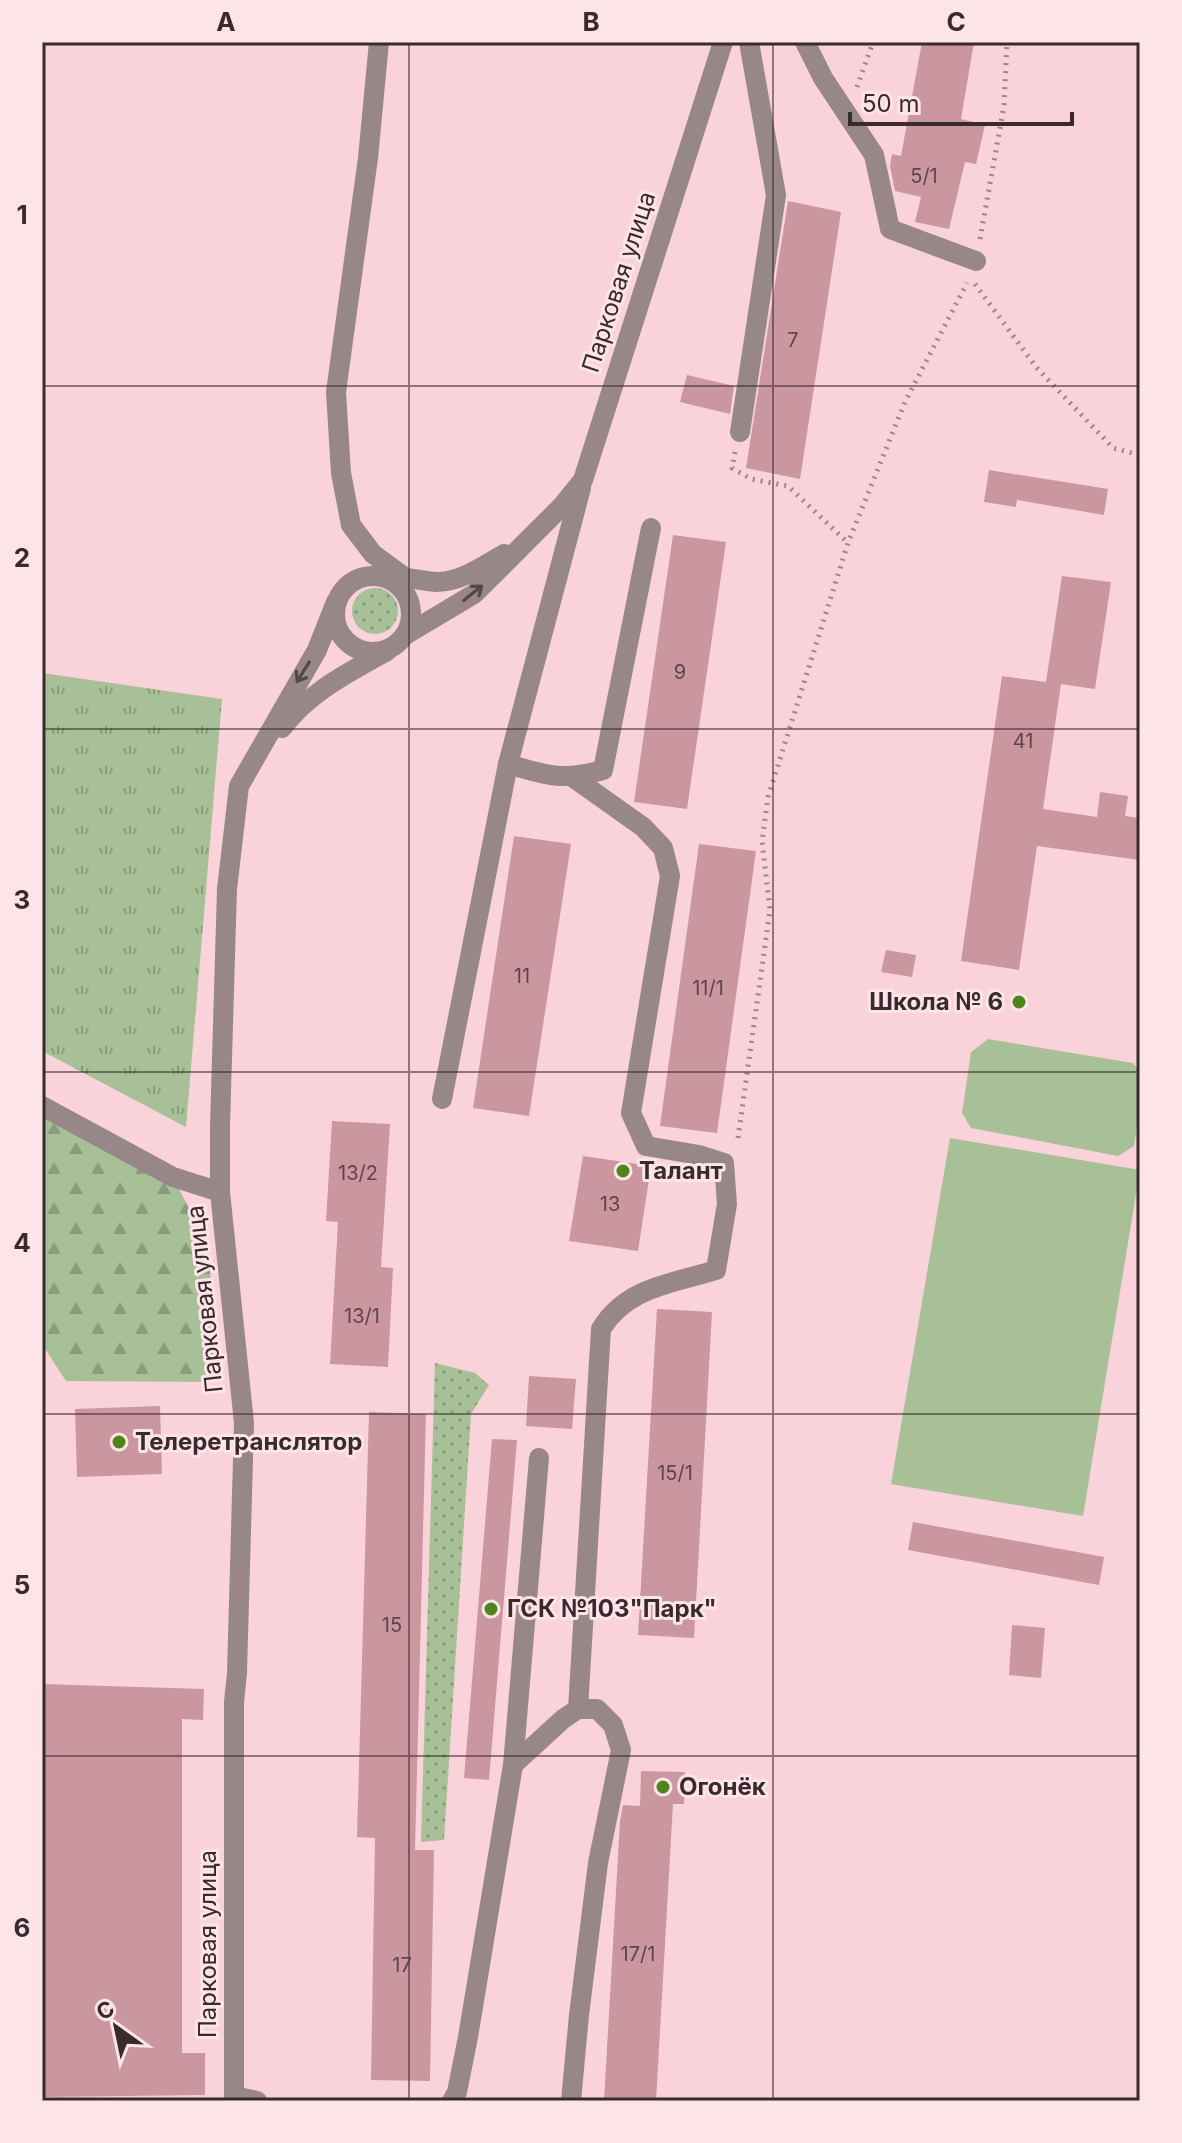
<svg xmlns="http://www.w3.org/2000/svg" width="1182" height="2143" font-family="Inter,sans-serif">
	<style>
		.grass { fill: url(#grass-dots) }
		.forest { fill: url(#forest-firs) }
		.park { fill: url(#park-tufts) }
		.pitch { fill: #a7c097 }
		.building { fill: #ca97a1 }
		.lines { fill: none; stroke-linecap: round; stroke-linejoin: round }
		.path { stroke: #a08489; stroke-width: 5; stroke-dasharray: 2 6; stroke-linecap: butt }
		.minor { stroke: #978789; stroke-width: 20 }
		.oneway { stroke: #554649 }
		.grid { fill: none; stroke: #392a2d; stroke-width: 2; stroke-opacity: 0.55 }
		.poi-dot { fill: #50851c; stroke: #fde4e8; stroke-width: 3 }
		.labels { text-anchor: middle; stroke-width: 6; stroke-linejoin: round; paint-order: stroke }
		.number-label { font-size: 20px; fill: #5d454a }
		.street-label { font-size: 24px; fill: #392a2d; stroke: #fde4e8 }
		.poi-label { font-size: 24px; font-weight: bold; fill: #392a2d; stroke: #fde4e8; text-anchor: start }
		.neatline { fill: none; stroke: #392a2d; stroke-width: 3 }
		.grid-label { font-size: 26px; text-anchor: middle; font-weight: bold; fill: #392a2d }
	</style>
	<defs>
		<pattern id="grass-dots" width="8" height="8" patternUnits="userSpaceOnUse" patternTransform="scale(2)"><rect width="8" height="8" fill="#a7c097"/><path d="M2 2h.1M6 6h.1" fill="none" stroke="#899c7c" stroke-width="1.8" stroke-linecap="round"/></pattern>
		<pattern id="forest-firs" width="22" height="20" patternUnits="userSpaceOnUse" patternTransform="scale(2)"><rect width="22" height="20" fill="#a7c097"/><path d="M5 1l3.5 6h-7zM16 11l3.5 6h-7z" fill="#899c7c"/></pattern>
		<pattern id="park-tufts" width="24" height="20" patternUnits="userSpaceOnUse" patternTransform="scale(2)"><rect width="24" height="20" fill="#a7c097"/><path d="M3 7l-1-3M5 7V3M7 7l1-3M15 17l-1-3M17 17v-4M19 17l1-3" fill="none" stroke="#899c7c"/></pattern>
	</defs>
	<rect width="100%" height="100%" fill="#fad2d9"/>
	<!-- grass -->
	<g class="grass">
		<circle cx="375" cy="611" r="23"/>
		<path d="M 435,1363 L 475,1373 L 489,1385 L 471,1414 L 444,1840 L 421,1842 Z"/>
	</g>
	<!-- forest -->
	<path class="forest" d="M 42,1106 L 173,1177 L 208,1246 L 212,1296 L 214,1382 L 66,1381 L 42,1344 Z"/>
	<!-- park -->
	<path class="park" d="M 42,673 L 222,699 L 186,1127 L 42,1051 Z"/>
	<!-- pitch -->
	<g class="pitch">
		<path d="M 988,1039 L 1133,1063 L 1140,1071 L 1140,1107 L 1134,1146 L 1118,1156 L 971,1128 L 962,1113 L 971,1052 Z"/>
		<path d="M 950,1138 L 1140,1170 L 1083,1516 L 891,1484 Z"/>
	</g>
	<!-- building -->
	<g class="building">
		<path d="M 922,42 L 974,42 L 961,119 L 985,125 L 976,164 L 965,162 L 949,229 L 915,222 L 921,197 L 895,191 L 890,166 L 892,154 L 901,156 Z"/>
		<path d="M 788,201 L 841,212 L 800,479 L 746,468 Z"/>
		<path d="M 687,375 L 734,386 L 730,414 L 680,402 Z"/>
		<path d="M 989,470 L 1108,489 L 1104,515 L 1017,500 L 1016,507 L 984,502 Z"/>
		<path d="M 673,535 L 726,542 L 687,809 L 634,802 Z"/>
		<path d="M 1062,576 L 1111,582 L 1095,689 L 1061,684 L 1043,809 L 1097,817 L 1100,792 L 1128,796 L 1125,816 L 1140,818 L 1140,860 L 1037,846 L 1019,970 L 961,961 L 1002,676 L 1046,682 Z"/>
		<path d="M 514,836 L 571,844 L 529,1116 L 473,1108 Z"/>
		<path d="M 699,844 L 756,851 L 717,1133 L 660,1126 Z"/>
		<path d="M 886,950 L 916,955 L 912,977 L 881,972 Z"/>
		<path d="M 332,1121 L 390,1124 L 381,1267 L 393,1268 L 388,1367 L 330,1364 L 338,1222 L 326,1221 Z"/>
		<path d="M 583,1156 L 651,1166 L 638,1251 L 569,1241 Z"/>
		<path d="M 657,1309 L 712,1312 L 694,1638 L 638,1635 Z"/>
		<path d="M 529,1376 L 576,1379 L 572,1429 L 526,1426 Z"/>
		<path d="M 160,1406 L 162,1474 L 77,1477 L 75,1409 Z"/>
		<path d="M 369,1412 L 426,1414 L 415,1850 L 434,1850 L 430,2081 L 371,2080 L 375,1838 L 357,1837 Z"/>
		<path d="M 492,1439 L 517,1440 L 489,1780 L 464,1778 Z"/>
		<path d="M 913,1522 L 1104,1557 L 1099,1585 L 908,1550 Z"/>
		<path d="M 1012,1625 L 1045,1628 L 1041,1678 L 1009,1675 Z"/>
		<path d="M 42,1684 L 204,1689 L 203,1720 L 182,1719 L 182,2053 L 205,2053 L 205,2095 L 42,2097 Z"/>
		<path d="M 641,1771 L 685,1772 L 684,1804 L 673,1804 L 656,2101 L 604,2101 L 620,1821 L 623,1805 L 640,1806 Z"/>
	</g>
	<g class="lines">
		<!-- path -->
		<g class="path">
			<path d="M 857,87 L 873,42"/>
			<path d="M 980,239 L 1004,106 L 1007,42"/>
			<path d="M 975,284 L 1036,367 L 1113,448 L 1140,455"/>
			<path d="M 735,452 L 732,468 L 751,479 L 788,486 L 848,543"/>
			<path d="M 738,1138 L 770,910 L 762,841 L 768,797 L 848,543 L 905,402 L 967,283"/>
		</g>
		<!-- minor -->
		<g class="minor">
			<path d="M 379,42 L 368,158 L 336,392 L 341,473 L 351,525 L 373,554 L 403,576"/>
			<path d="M 805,42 L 823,78 L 874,155 L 890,229 L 976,261"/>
			<path d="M 740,432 L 776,195 L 749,42"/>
			<circle cx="373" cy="614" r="38"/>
			<path d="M 391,578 C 407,576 421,581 437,582 C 460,582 484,566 504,554"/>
			<path d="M 407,634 L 474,594 L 562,506 L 583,480 L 723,42"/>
			<path d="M 282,728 C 309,692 348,673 387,651"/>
			<path d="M 508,764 C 548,776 563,781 603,770 L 651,528"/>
			<path d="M 574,778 L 643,827 L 663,848 L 670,876 L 631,1113 L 646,1146 L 699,1155 L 724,1163 L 727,1204 L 716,1270 C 671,1284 627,1287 601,1329 L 578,1709"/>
			<path d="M 442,1099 L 508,764 L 581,488"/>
			<path d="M 42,1106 L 173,1177 L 220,1192"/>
			<path d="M 513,1765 L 539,1458"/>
			<path d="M 234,2096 L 257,2101"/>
			<path d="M 234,2101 L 234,1702 L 237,1673 L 244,1423 L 220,1192 L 220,1126 L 227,889 L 239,786 L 317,650 L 336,602"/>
			<path d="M 452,2101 L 457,2092 L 468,2037 L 513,1765 L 563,1719 L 578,1709 L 597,1709 L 613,1725 L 621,1750 L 598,1863 L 579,2015 L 571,2101"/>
		</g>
	</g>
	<!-- one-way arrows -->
	<defs><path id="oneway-shaft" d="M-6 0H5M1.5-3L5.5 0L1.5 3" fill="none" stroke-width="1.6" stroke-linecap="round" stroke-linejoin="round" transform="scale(2)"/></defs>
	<g class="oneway">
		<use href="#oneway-shaft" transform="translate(473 593) rotate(-39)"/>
		<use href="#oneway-shaft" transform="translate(303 672) rotate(122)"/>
	</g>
	<!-- grid -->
	<path class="grid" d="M 409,42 L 409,2101M 773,42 L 773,2101M 42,386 L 1140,386M 42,729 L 1140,729M 42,1072 L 1140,1072M 42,1414 L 1140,1414M 42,1756 L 1140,1756"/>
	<!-- markers -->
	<g class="poi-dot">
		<circle cx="1019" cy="1002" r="8"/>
		<circle cx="623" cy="1171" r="8"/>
		<circle cx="119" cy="1442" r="8"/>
		<circle cx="491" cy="1609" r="8"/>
		<circle cx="663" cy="1787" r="8"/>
	</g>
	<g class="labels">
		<!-- number labels -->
		<g class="number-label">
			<text x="924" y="183">5/1</text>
			<text x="793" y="347">7</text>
			<text x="680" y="679">9</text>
			<text x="1023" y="748">41</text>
			<text x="522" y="983">11</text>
			<text x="708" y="995">11/1</text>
			<text x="358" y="1180">13/2</text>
			<text x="610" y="1211">13</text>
			<text x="362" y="1323">13/1</text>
			<text x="675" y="1480">15/1</text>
			<text x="392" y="1632">15</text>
			<text x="638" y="1961">17/1</text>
			<text x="402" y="1972">17</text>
		</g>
		<!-- street labels -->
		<g class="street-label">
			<text transform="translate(619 282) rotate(-72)" y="8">Парковая улица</text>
			<text transform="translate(205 1299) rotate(-96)" y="8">Парковая улица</text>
			<text transform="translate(208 1944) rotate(-90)" y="8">Парковая улица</text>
		</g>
		<!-- poi labels -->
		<g class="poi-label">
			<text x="1003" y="1010" text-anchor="end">Школа № 6</text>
			<text x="639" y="1179">Талант</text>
			<text x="135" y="1450">Телеретранслятор</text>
			<text x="507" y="1617">ГСК №103"Парк"</text>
			<text x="679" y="1795">Огонёк</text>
		</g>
	</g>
	<!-- border -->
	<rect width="1182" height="2143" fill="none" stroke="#fde4e8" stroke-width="88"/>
	<!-- north arrow -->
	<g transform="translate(116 2027) rotate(327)" stroke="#fde4e8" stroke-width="6" paint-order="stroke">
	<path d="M0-6L14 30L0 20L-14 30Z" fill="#392a2d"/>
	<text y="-12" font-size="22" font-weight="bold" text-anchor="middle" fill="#392a2d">С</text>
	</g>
	<!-- scale -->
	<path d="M850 112v12h222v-12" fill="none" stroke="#392a2d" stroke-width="4"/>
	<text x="862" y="112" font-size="24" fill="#392a2d" stroke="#fde4e8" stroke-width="6" paint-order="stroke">50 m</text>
	<rect x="44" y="44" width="1094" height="2055" class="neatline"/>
	<g class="grid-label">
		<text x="226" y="31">A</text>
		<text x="591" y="31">B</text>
		<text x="956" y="31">C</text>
		<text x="22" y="224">1</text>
		<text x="22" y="567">2</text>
		<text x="22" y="909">3</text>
		<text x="22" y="1252">4</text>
		<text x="22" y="1594">5</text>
		<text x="22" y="1937">6</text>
	</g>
</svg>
